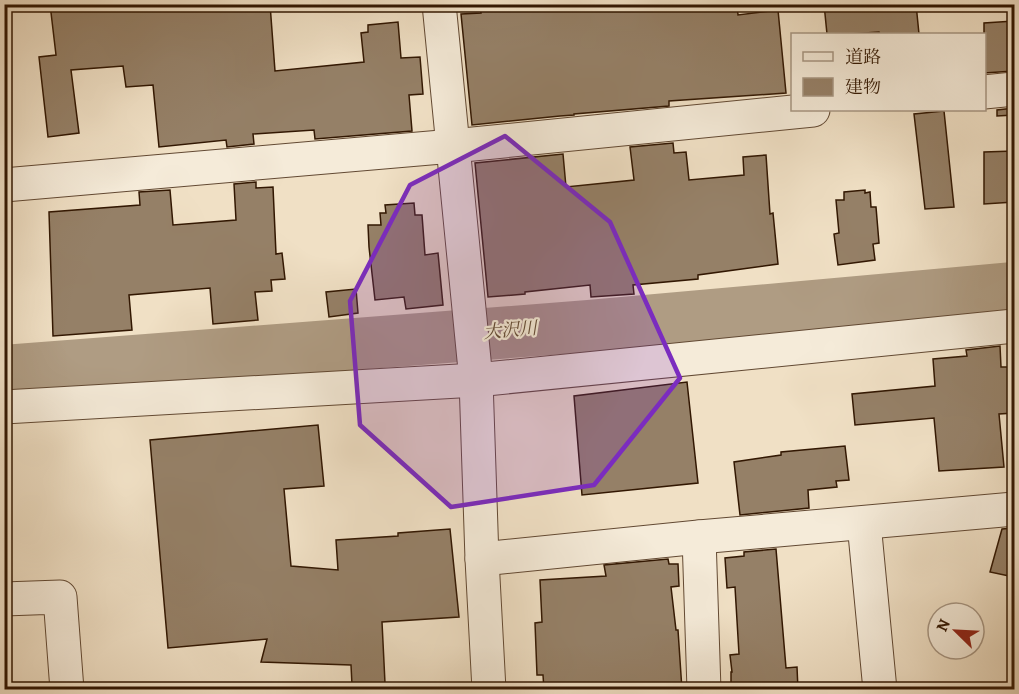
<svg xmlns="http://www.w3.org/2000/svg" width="1019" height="694" font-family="Alegreya,'Noto Serif JP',serif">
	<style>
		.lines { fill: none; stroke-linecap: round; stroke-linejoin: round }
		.river { stroke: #af9c83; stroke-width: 52 }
		.building { fill: #958067; stroke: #321702; stroke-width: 1.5 }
		.minor-casing { stroke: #624933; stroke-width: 35 }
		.minor { stroke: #f5ebd9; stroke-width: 33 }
		.marked { fill: #7b2cbf; fill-opacity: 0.2; stroke: #7b2cbf; stroke-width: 4.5; stroke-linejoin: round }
		.labels { text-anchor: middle; stroke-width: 4.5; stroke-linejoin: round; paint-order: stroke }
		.water-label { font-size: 18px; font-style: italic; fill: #644c36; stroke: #f5ebd9 }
	</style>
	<rect width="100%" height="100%" fill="#f0e0c5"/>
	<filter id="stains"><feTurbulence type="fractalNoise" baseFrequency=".00333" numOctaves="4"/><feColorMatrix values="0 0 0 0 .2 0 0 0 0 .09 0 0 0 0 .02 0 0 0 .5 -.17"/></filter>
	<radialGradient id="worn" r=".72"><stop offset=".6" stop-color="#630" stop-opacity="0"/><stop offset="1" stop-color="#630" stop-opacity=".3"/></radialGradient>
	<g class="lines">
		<!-- river -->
		<path class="river" d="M 4,371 L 589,326 L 1014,288"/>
	</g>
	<!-- building -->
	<g class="building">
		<path d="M 50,4 L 270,4 L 275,71 L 364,62 L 361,33 L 368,32 L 368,25 L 398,22 L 401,58 L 420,57 L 423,94 L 409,95 L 412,131 L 315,139 L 314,130 L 253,134 L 254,144 L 227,147 L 226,140 L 159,147 L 153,85 L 126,87 L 123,66 L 71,70 L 79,133 L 48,137 L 39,57 L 56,55 Z"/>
		<path d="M 480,4 L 737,4 L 738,15 L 778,10 L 786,93 L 669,101 L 669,106 L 574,114 L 574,115 L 560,116 L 472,125 L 461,14 L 481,13 Z"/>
		<path d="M 824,4 L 916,4 L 919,34 L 880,34 L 879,32 L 850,34 L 827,34 Z"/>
		<path d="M 1014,21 L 1014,71 L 984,73 L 984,23 Z"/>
		<path d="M 1014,108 L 1014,115 L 997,116 L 997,110 Z"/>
		<path d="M 944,111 L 954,207 L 925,209 L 914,114 Z"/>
		<path d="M 673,143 L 674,153 L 686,152 L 689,180 L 744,175 L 743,157 L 766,155 L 770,214 L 773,213 L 778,264 L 698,275 L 698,279 L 633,285 L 634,294 L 591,297 L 590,285 L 525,292 L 525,294 L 488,297 L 475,163 L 563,154 L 566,187 L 634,180 L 630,147 Z"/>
		<path d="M 1014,151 L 1014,202 L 984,204 L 984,152 Z"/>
		<path d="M 256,182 L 256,188 L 273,187 L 276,254 L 282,253 L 285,279 L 271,280 L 272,291 L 255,292 L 258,320 L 213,324 L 210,288 L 129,295 L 132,330 L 53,336 L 49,212 L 140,205 L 139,192 L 170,190 L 173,225 L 236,220 L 234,184 Z"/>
		<path d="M 865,190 L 865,193 L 870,192 L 871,207 L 876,207 L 879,243 L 873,244 L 875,260 L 838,265 L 834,234 L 839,233 L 836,200 L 844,200 L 844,192 Z"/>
		<path d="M 414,203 L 415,215 L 422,215 L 425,255 L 438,253 L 443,305 L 406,309 L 404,297 L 375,300 L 369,247 L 368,225 L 381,225 L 380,213 L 386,213 L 385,205 Z"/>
		<path d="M 356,289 L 358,313 L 329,317 L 326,292 Z"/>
		<path d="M 1000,346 L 1001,367 L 1014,367 L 1014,413 L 999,414 L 1004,467 L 939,471 L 934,418 L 855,425 L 852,394 L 935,386 L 933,359 L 967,356 L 966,350 Z"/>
		<path d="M 687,382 L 698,483 L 582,495 L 574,396 Z"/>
		<path d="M 318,425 L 324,486 L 284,489 L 291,566 L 338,570 L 336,540 L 398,536 L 398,533 L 450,529 L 459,617 L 382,622 L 385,683 L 352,685 L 351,665 L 261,662 L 267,639 L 168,648 L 150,440 Z"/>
		<path d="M 845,446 L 849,480 L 836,481 L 837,487 L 808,490 L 809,508 L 740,515 L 734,462 L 781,455 L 781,452 Z"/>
		<path d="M 1014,528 L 1014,577 L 990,572 L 1002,529 Z"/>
		<path d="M 776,549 L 786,668 L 797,667 L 798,690 L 731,690 L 731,672 L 732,672 L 730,655 L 739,654 L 735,587 L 727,588 L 725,558 L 744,556 L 744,552 Z"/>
		<path d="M 668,559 L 669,564 L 678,564 L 679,586 L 671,587 L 676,630 L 678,630 L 682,690 L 544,690 L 543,675 L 537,675 L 535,623 L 542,622 L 540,580 L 606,576 L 604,565 Z"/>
	</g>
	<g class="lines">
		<!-- minor casing -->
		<g class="minor-casing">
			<g id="minor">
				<path d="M 439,4 L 476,380 L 482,559 L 489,690"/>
				<path d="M 984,92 L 1014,89"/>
				<path d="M 4,185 L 453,146 L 813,110"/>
				<path d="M 4,407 L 476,380 L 1014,326"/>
				<path d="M 864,523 L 880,690"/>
				<path d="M 699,537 L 704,690"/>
				<path d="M 482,559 L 699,537 L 1014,509"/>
				<path d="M 4,599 L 60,597 L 67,690"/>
			</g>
		</g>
		<!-- minor -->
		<use href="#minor" class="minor"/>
	</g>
	<!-- marked area -->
	<path class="marked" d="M 505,136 L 610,222 L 680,378 L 594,485 L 451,507 L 360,425 L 350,301 L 410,185 Z"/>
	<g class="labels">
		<!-- water labels -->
		<g class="water-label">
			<text transform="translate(510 330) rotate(-5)" y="6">大沢川</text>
		</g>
	</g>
	<!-- margin -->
	<rect width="1019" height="694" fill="none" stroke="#f0e0c5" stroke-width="24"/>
	<rect x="6" y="6" width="1007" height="682" fill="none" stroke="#321702" stroke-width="3"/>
	<rect x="12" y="12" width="995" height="670" fill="none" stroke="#321702" stroke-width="1.5"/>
	<!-- legend -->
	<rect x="791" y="33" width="195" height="78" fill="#f5ebd9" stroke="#a79683" stroke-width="1.5"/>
	<rect x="803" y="52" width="30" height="9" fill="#f5ebd9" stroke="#a79683" stroke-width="1.5"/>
	<text x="845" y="63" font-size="18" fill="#321702">道路</text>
	<rect x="803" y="78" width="30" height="18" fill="#958067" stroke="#a79683" stroke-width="1.5"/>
	<text x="845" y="93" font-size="18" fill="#321702">建物</text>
	<!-- north arrow -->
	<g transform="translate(956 631) rotate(294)"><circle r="28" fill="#f5ebd9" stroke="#a79683" stroke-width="1.5"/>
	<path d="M0-4.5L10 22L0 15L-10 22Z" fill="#8f2418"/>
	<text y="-9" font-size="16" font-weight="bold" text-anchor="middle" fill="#321702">N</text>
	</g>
	<rect width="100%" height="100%" filter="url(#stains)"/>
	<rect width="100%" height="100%" fill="url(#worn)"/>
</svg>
